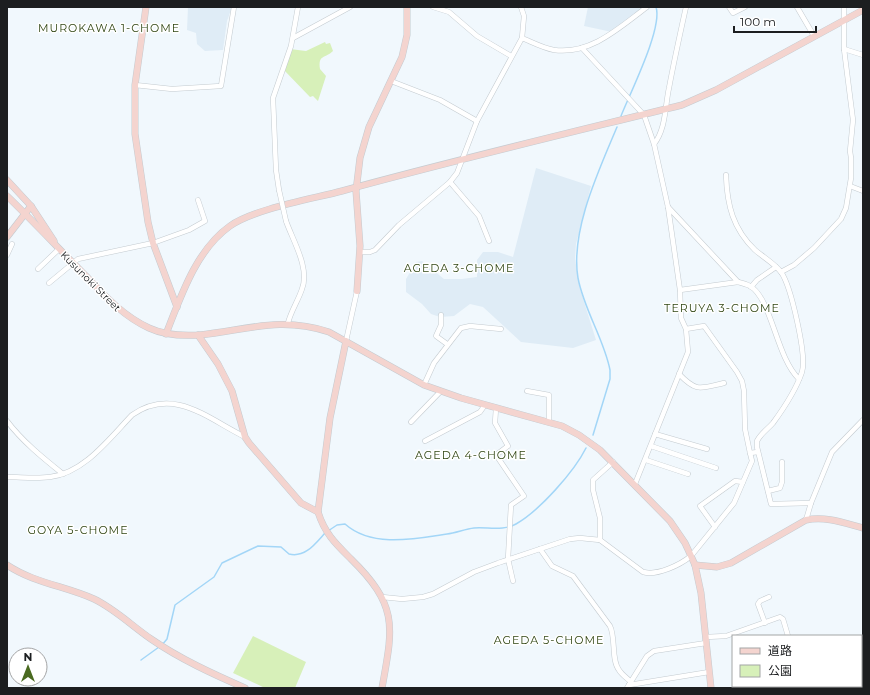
<svg xmlns="http://www.w3.org/2000/svg" width="870" height="695" font-family="Montserrat,'Noto Sans JP',sans-serif">
	<style>
		.built { fill: #dfecf6 }
		.green { fill: #d7f0b9 }
		.lines { fill: none; stroke-linecap: round; stroke-linejoin: round }
		.stream { stroke: #a3d6f7; stroke-width: 1.5 }
		.street-casing { stroke: #c4cbd0; stroke-width: 5.5 }
		.secondary-casing { stroke: #c4cbd0; stroke-width: 7 }
		.street { stroke: #fff; stroke-width: 4.5 }
		.secondary { stroke: #f4d4cf; stroke-width: 6 }
		.street-bridge-casing { stroke: #c4cbd0; stroke-width: 5.5; stroke-linecap: butt }
		.street-bridge { stroke: #fff; stroke-width: 4.5 }
		.labels { text-anchor: middle; stroke-width: 3; stroke-linejoin: round; paint-order: stroke }
		.street-label { font-size: 10px; fill: #1c1e20; stroke: #fff }
		.neighbourhood-label { font-size: 11px; letter-spacing: 1px; fill: #2f4512; stroke: #fff }
	</style>
	<rect width="100%" height="100%" fill="#f1f8fd"/>
	<!-- built -->
	<g class="built">
		<path d="M 188,7 L 232,7 L 227,21 L 223,50 L 205,51 L 197,44 L 196,33 L 187,30 Z"/>
		<path d="M 588,7 L 644,7 L 612,32 L 584,26 Z"/>
		<path d="M 536,168 L 591,186 L 576,244 L 575,259 L 580,289 L 596,340 L 573,348 L 521,342 L 483,307 L 470,304 L 454,316 L 440,317 L 431,314 L 422,304 L 406,292 L 406,279 L 416,262 L 422,261 L 444,279 L 462,279 L 477,277 L 477,260 L 483,252 L 498,252 L 513,257 Z"/>
	</g>
	<!-- green -->
	<g class="green">
		<path d="M 325,42 L 326,44 L 330,43 L 333,51 C 325,59 318,54 320,69 L 326,76 L 318,101 L 313,96 L 310,97 L 283,69 L 290,49 L 306,51 Z"/>
		<path d="M 253,636 L 306,662 L 295,688 L 265,688 L 233,673 Z"/>
	</g>
	<g class="lines">
		<!-- stream -->
		<g class="stream">
			<path d="M 621,116 C 630,93 663,28 656,7"/>
			<path d="M 593,435 L 610,379 L 610,370 C 604,339 584,310 578,278 C 570,231 599,170 617,127"/>
			<path d="M 328,531 L 337,525 L 345,524 C 372,548 414,539 447,534 C 456,533 465,529 474,528 C 488,527 504,531 516,524 C 539,511 574,472 586,448"/>
			<path d="M 162,645 L 167,639 L 175,605 L 214,577 L 222,563 L 258,546 L 281,547 L 289,554 C 305,558 315,544 325,533"/>
			<path d="M 141,660 L 159,647"/>
		</g>
		<!-- street casing -->
		<g class="street-casing">
			<g id="street">
				<path d="M 433,7 L 449,12 L 477,36 L 511,56"/>
				<path d="M 729,7 L 733,13 L 745,7"/>
				<path d="M 797,7 L 814,36"/>
				<path d="M 293,38 L 350,7"/>
				<path d="M 522,38 C 532,42 543,48 554,50 C 591,55 620,27 647,7"/>
				<path d="M 582,48 L 644,115 L 654,144 L 668,207 L 680,290 L 681,318 L 686,329 L 688,352 L 635,484"/>
				<path d="M 844,49 L 863,55"/>
				<path d="M 391,81 L 440,100 L 477,121"/>
				<path d="M 135,85 L 172,89 L 221,86 L 234,7"/>
				<path d="M 654,144 C 666,129 665,106 669,88 C 674,61 680,34 686,7"/>
				<path d="M 726,175 C 727,205 733,229 755,250 C 763,257 774,263 781,272 C 791,286 807,356 802,372 C 796,390 784,408 773,423 C 768,429 761,433 757,441 L 757,447 L 771,504 L 811,503"/>
				<path d="M 450,182 L 479,216 L 489,241"/>
				<path d="M 850,186 L 863,191"/>
				<path d="M 279,190 L 276,170 L 273,98 L 291,46 L 298,7"/>
				<path d="M 668,207 L 738,282 C 742,283 746,284 750,286 C 772,299 776,357 799,379"/>
				<path d="M 286,221 C 293,241 310,268 302,289 C 298,301 291,311 288,323"/>
				<path d="M 360,252 L 370,252 L 375,250 L 399,225 L 450,182 L 457,173 L 477,121 L 522,38 L 524,16 L 521,7"/>
				<path d="M 7,255 L 12,244"/>
				<path d="M 38,269 L 59,249"/>
				<path d="M 781,272 L 794,265 L 814,248 L 841,219 L 846,208 L 851,178 L 851,158 L 850,151 L 853,120 L 844,49 L 844,7"/>
				<path d="M 49,283 L 78,259 L 153,243 L 189,230 L 205,221 L 198,200"/>
				<path d="M 751,287 L 757,280 L 776,267"/>
				<path d="M 680,290 L 738,282"/>
				<path d="M 441,315 L 441,325 L 436,336 L 447,344"/>
				<path d="M 686,329 L 704,326 L 737,372 L 742,381 L 744,391 L 745,429 L 750,453 L 758,452"/>
				<path d="M 346,341 L 357,291"/>
				<path d="M 679,374 C 697,393 701,388 724,383"/>
				<path d="M 424,385 L 434,363 L 461,328 L 470,326 L 501,329"/>
				<path d="M 527,391 L 549,395 L 549,422"/>
				<path d="M 496,408 L 495,423 L 508,446 L 496,455 L 524,496 L 511,505 L 508,559 L 513,581"/>
				<path d="M 7,421 C 22,441 43,458 63,474"/>
				<path d="M 411,422 L 440,392"/>
				<path d="M 655,434 L 707,449"/>
				<path d="M 425,441 L 480,412 L 485,405"/>
				<path d="M 651,446 L 716,468"/>
				<path d="M 646,460 L 688,474"/>
				<path d="M 7,477 C 21,477 36,479 50,477 C 84,473 109,439 132,415 C 174,386 208,419 245,437"/>
				<path d="M 768,491 L 780,488 L 782,482 L 782,462"/>
				<path d="M 806,520 L 811,503 L 832,452 L 863,420"/>
				<path d="M 715,527 L 700,506 L 735,481 L 743,482"/>
				<path d="M 600,540 L 600,518 L 593,490 L 593,480 L 613,462"/>
				<path d="M 540,549 L 552,566 L 573,576 L 610,626 C 616,638 611,660 619,670 C 622,675 627,678 631,682"/>
				<path d="M 382,597 L 402,599 L 423,597 L 433,594 L 474,572 L 498,563 L 570,539 L 580,538 L 600,540 L 643,572 C 657,576 680,565 691,556 L 734,503 L 752,461 L 750,453"/>
				<path d="M 765,623 L 758,604 L 760,601 L 769,597"/>
				<path d="M 706,637 L 726,636 L 780,617 L 783,619 L 788,636"/>
				<path d="M 629,685 L 709,672"/>
				<path d="M 627,688 L 647,656 L 654,651 L 706,643"/>
			</g>
		</g>
		<!-- secondary casing -->
		<g class="secondary-casing">
			<g id="secondary">
				<path d="M 146,7 L 135,85 L 135,134 L 148,222 L 153,243 L 177,307"/>
				<path d="M 7,180 L 31,206 L 54,241"/>
				<path d="M 7,196 C 34,222 59,249 86,276 C 105,296 123,316 149,328 C 164,335 183,336 199,335 C 247,330 280,316 329,332 L 424,385 L 461,398 L 562,426 L 579,435 L 600,450 L 670,521 L 685,543 L 691,556 L 695,565 L 701,593 L 711,688"/>
				<path d="M 7,237 L 31,206"/>
				<path d="M 357,291 L 360,246 L 356,191 L 360,158 L 369,127 L 402,57 L 407,35 L 407,7"/>
				<path d="M 166,334 C 181,296 196,250 230,226 C 254,209 312,199 342,191 C 455,160 569,133 682,105 L 716,90 L 863,10"/>
				<path d="M 198,335 L 218,364 L 232,391 L 245,437 L 249,443 L 301,503 L 318,512"/>
				<path d="M 346,341 L 330,418 L 318,512 C 325,534 336,544 351,559 C 399,606 393,627 382,688"/>
				<path d="M 7,565 C 34,583 65,586 94,599 C 115,609 132,626 151,639 C 180,659 213,674 245,688"/>
				<path d="M 695,565 L 717,567 L 731,563 L 806,520 C 826,516 844,523 863,528"/>
			</g>
		</g>
		<!-- street -->
		<use href="#street" class="street"/>
		<!-- secondary -->
		<use href="#secondary" class="secondary"/>
		<!-- street-bridge casing -->
		<g class="street-bridge-casing">
			<path id="street-bridge" d="M 279,190 L 286,221"/>
		</g>
		<!-- street-bridge -->
		<use href="#street-bridge" class="street-bridge"/>
	</g>
	<g class="labels">
		<!-- street labels -->
		<g class="street-label">
			<text transform="translate(91 281) rotate(45)" y="4">Kusunoki Street</text>
		</g>
		<!-- neighbourhood labels -->
		<g class="neighbourhood-label">
			<text x="109" y="32">MUROKAWA 1-CHOME</text>
			<text x="459" y="272">AGEDA 3-CHOME</text>
			<text x="722" y="312">TERUYA 3-CHOME</text>
			<text x="471" y="459">AGEDA 4-CHOME</text>
			<text x="78" y="534">GOYA 5-CHOME</text>
			<text x="549" y="644">AGEDA 5-CHOME</text>
		</g>
	</g>
	<!-- border -->
	<rect width="870" height="695" fill="none" stroke="#1c1e20" stroke-width="16"/>
	<!-- legend -->
	<rect x="732" y="635" width="130" height="52" fill="#ffffff" stroke="#a4a5a6"/>
	<rect x="740" y="648" width="20" height="6" fill="#f4d4cf" stroke="#a4a5a6"/>
	<text x="768" y="655" font-size="12" fill="#1c1e20">道路</text>
	<rect x="740" y="665" width="20" height="12" fill="#d7f0b9" stroke="#a4a5a6"/>
	<text x="768" y="675" font-size="12" fill="#1c1e20">公園</text>
	<!-- north arrow -->
	<g transform="translate(28 667)"><circle r="19" fill="#ffffff" stroke="#a4a5a6"/>
	<path d="M0-3L7 15L0 10L-7 15Z" fill="#4a6a20"/>
	<text y="-6" font-size="11" font-weight="bold" text-anchor="middle" fill="#1c1e20">N</text>
	</g>
	<!-- scale -->
	<path d="M734 26v6h82v-6" fill="none" stroke="#1c1e20" stroke-width="2"/>
	<text x="740" y="26" font-size="12" fill="#1c1e20" stroke="#ffffff" stroke-width="3" paint-order="stroke">100 m</text>
</svg>
